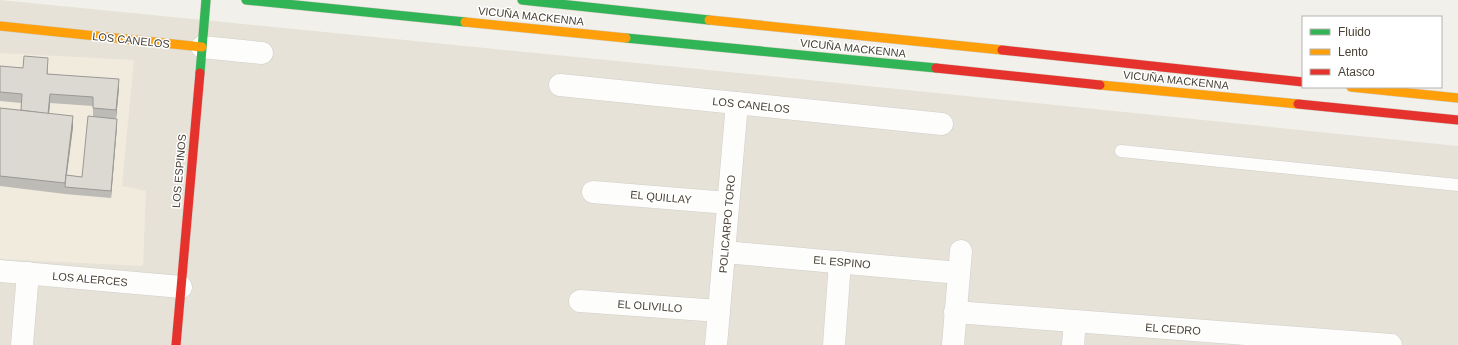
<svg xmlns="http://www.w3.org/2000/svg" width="1458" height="345" font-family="Helvetica,sans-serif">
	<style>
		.residential { fill: #e6e2d8 }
		.education { fill: #f0ebdd }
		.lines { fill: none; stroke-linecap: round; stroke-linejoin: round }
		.lane-casing { stroke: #d0cec8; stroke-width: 13 }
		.street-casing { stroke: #d0cec8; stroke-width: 23 }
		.fast-casing { stroke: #d2cdc2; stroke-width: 10 }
		.slow-casing { stroke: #d2cdc2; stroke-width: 10 }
		.jam-casing { stroke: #d2cdc2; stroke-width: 10 }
		.lane { stroke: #fdfdfc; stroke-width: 12 }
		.street { stroke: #fdfdfc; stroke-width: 22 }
		.fast { stroke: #30b455; stroke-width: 9 }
		.slow { stroke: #ff9f0a; stroke-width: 9 }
		.jam { stroke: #e5322d; stroke-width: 9 }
		.wall { fill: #bdbbb5; fill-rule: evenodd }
		.shaded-wall { fill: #9a9894 }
		.building { fill: #dcd9d3; stroke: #9a9894 }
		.labels { text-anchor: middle; stroke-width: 3; stroke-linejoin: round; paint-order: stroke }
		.street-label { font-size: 11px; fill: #494236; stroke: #fff }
	</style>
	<rect width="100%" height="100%" fill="#f2f0eb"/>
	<!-- residential -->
	<path class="residential" d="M 0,0 L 749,74 L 1458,146 L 1458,345 L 0,345 Z"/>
	<!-- education -->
	<path class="education" d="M 0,53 L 134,60 L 122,186 L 146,191 L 143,266 L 0,259 Z"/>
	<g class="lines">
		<!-- lane casing -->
		<g class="lane-casing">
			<path id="lane" d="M 1121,151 L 1458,185"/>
		</g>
		<!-- street casing -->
		<g class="street-casing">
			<g id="street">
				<path d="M 202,47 L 262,53"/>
				<path d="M 560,85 L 942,124"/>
				<path d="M 593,192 L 728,203"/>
				<path d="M 724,252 L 959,273"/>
				<path d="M 0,271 L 181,287"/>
				<path d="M 580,301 L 719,311"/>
				<path d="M 955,312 L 1391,345"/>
				<path d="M 22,345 L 28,273"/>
				<path d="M 716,345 L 737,103"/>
				<path d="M 834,345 L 840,262"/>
				<path d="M 953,345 L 961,251"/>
				<path d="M 1073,345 L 1075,321"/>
			</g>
		</g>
		<!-- fast casing -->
		<g class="fast-casing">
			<g id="fast">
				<path d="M 246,0 L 465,22"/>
				<path d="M 522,0 L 709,20"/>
				<path d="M 626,38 L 936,68"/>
				<path d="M 200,73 L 206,0"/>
			</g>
		</g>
		<!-- slow casing -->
		<g class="slow-casing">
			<g id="slow">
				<path d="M 709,20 L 1002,50"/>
				<path d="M 465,22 L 626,38"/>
				<path d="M 0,26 L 202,47"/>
				<path d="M 1100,85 L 1298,104"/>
				<path d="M 1351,87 L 1458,98"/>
			</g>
		</g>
		<!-- jam casing -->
		<g class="jam-casing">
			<g id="jam">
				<path d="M 1002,50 L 1303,82"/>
				<path d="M 936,68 L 1100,85"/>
				<path d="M 1298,104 L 1458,120"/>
				<path d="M 176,345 L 200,73"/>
			</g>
		</g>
		<!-- lane -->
		<use href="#lane" class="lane"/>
		<!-- street -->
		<use href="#street" class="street"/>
		<!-- fast -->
		<use href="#fast" class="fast"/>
		<!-- slow -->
		<use href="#slow" class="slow"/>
		<!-- jam -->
		<use href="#jam" class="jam"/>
	</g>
	<!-- wall -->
	<path class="wall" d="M 0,66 L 23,68 L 48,67 L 48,74 L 119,88 L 116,119 L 117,126 L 111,198 L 65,194 L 0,186 L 0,108 L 21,110 L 21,103 L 0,101 ZM 50,103 L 93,106 L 93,117 L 82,177 L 67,175 L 73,127 L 49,114 Z"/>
	<!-- shaded-wall -->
	<g class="shaded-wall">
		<path d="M 119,79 L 119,88 L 116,119 L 116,110 Z"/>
		<path d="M 50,94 L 50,103 L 48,124 L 48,115 Z"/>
		<path d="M 73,116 L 73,127 L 65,187 L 65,183 Z"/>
		<path d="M 117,119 L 117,126 L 111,198 L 111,191 Z"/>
	</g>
	<!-- building -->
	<g class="building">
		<path d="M 24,56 L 48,58 L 47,74 L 119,79 L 116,110 L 93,108 L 93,97 L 50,94 L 48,114 L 21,110 L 22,94 L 0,92 L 0,66 L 23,68 Z"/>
		<path d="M 0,108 L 73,116 L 65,183 L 0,176 Z"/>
		<path d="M 88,116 L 117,119 L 111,191 L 65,187 L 66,175 L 82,177 Z"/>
	</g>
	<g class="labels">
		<!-- street labels -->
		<g class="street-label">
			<text transform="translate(531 16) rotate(6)" y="4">VICUÑA MACKENNA</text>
			<text transform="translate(131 40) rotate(6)" y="4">LOS CANELOS</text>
			<text transform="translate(853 48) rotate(6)" y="4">VICUÑA MACKENNA</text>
			<text transform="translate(1176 80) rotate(6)" y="4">VICUÑA MACKENNA</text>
			<text transform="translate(751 105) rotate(6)" y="4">LOS CANELOS</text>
			<text transform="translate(179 171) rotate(-85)" y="4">LOS ESPINOS</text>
			<text transform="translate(661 197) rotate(5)" y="4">EL QUILLAY</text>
			<text transform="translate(727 224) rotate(-85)" y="4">POLICARPO TORO</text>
			<text transform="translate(842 262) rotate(5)" y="4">EL ESPINO</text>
			<text transform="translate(90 279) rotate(5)" y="4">LOS ALERCES</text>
			<text transform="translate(650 306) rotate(4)" y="4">EL OLIVILLO</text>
			<text transform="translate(1173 329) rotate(4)" y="4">EL CEDRO</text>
		</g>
	</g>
	<!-- legend -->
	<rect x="1302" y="16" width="140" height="72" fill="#ffffff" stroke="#b6b3af"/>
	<rect x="1310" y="29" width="20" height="6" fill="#30b455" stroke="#b6b3af"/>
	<text x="1338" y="36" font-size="12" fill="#494236">Fluido</text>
	<rect x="1310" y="49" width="20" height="6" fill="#ff9f0a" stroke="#b6b3af"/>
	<text x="1338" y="56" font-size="12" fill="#494236">Lento</text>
	<rect x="1310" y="69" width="20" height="6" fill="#e5322d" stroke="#b6b3af"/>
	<text x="1338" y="76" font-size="12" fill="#494236">Atasco</text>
</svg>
